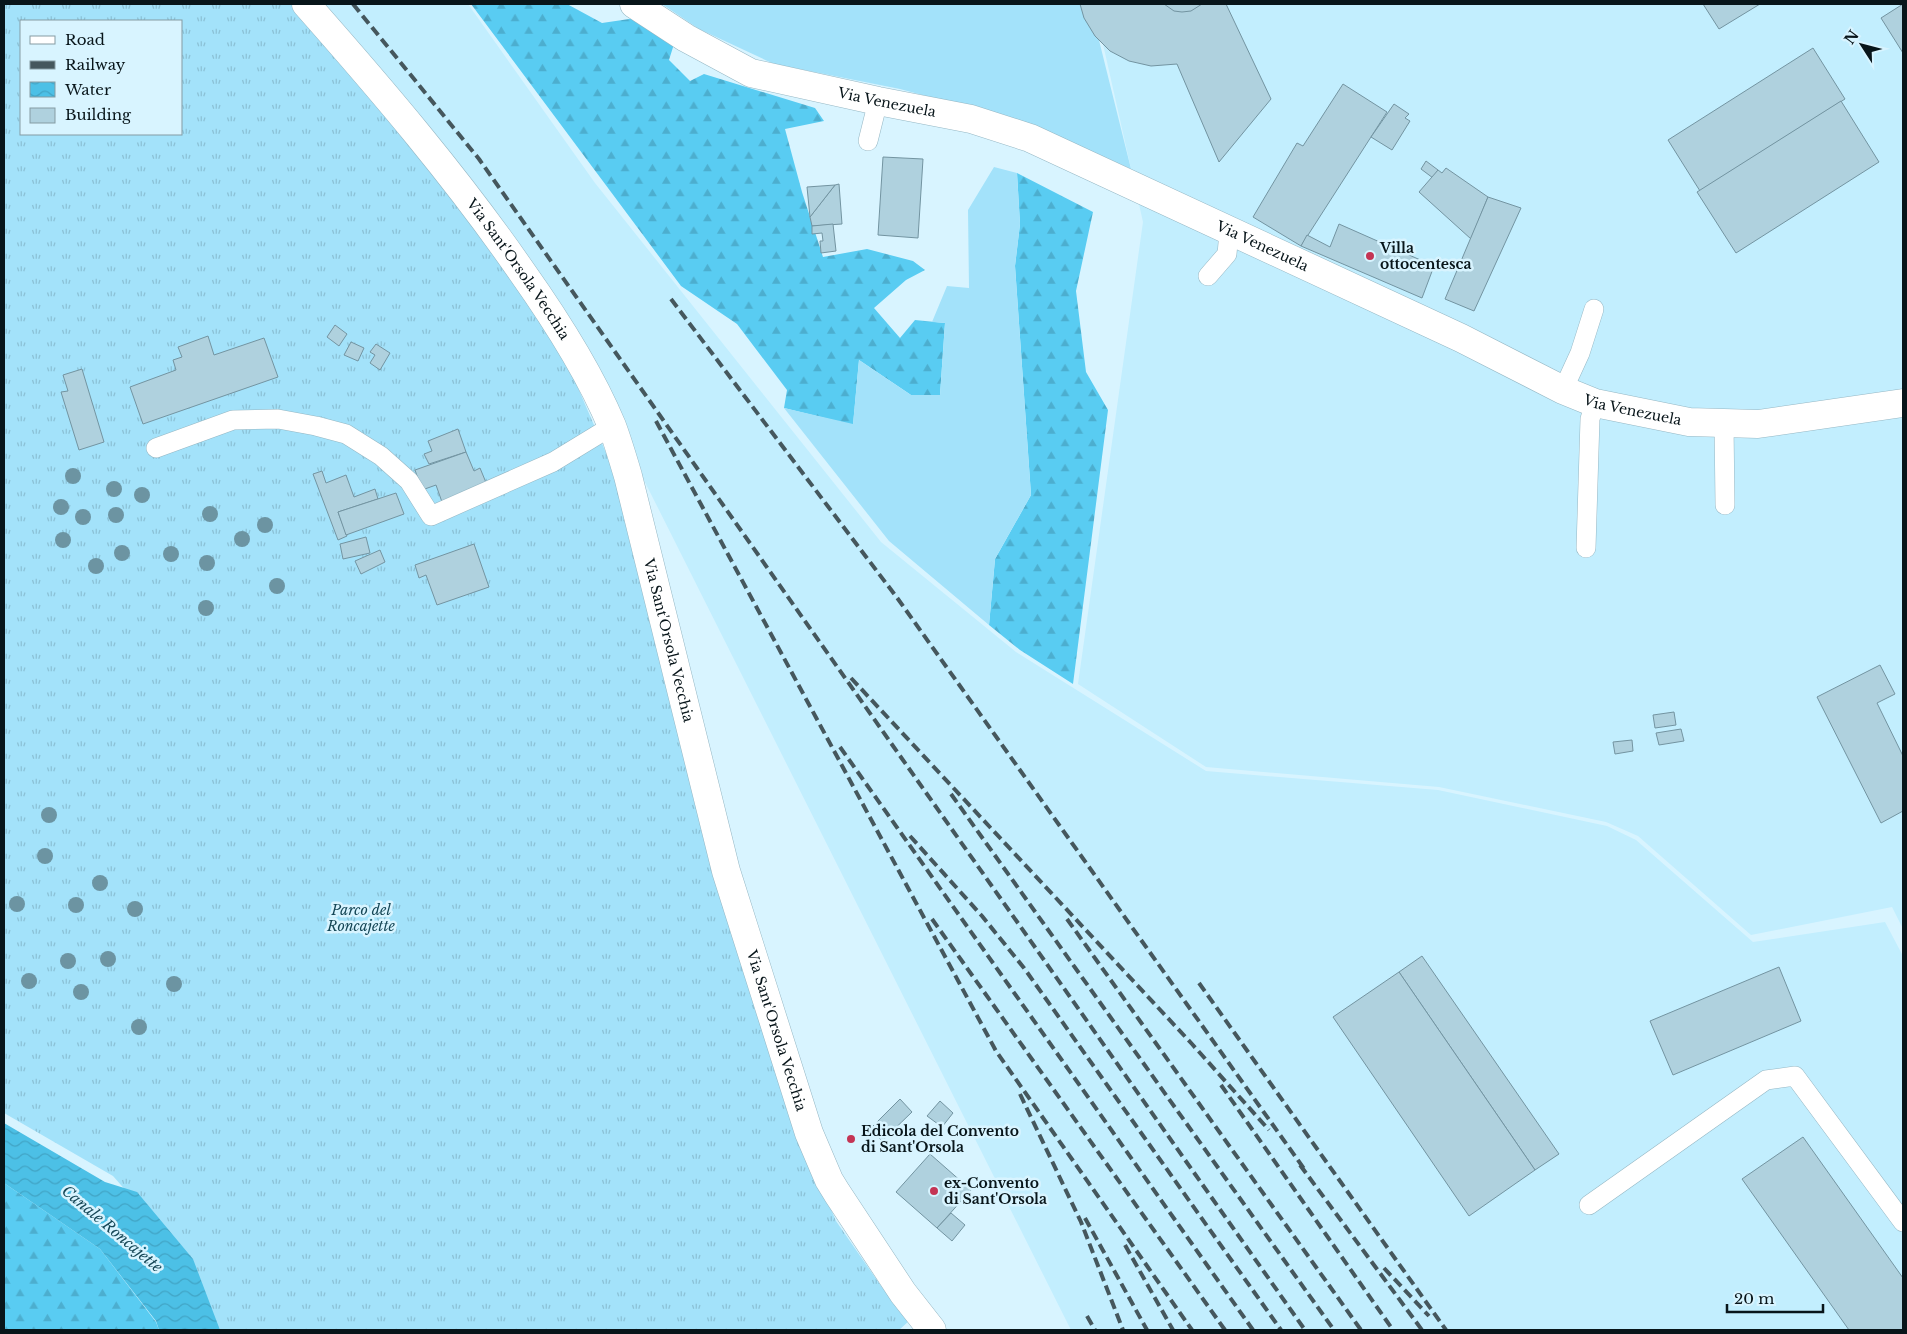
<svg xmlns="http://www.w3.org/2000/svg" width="1907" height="1334" font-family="'Libre Baskerville',serif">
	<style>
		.built { fill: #c2eefe }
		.grass { fill: url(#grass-tufts); fill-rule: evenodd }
		.forest { fill: url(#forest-firs) }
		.garden { fill: #a3e2fa }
		.water { fill: url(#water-waves) }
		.building { fill: #afd1de; stroke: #7394a1 }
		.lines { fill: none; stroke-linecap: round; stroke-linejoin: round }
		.service-casing { stroke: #95b7c4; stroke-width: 20 }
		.minor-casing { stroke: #95b7c4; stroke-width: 29 }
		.service { stroke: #fff; stroke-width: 19 }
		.minor { stroke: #fff; stroke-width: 28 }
		.rail { stroke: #45575d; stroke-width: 4; stroke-dasharray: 10 5; stroke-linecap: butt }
		.tree { fill: #6c94a2 }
		.poi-dot { fill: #c43454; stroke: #d8f4ff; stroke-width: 2 }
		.labels { text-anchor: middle; stroke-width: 5; stroke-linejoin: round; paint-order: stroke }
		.street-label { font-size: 14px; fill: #08151a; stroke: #d8f4ff }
		.poi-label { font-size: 14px; font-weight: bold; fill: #08151a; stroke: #d8f4ff; text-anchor: start }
		.park-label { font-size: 14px; font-style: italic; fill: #144656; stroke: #d8f4ff }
		.water-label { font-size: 15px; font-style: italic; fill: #174858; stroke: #d8f4ff }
	</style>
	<defs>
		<pattern id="grass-tufts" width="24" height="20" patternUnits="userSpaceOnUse" patternTransform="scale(1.25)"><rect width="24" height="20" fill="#a3e2fa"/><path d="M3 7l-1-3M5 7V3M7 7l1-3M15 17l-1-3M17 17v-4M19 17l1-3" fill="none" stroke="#8bc1d6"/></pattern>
		<pattern id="forest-firs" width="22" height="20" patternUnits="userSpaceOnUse" patternTransform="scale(1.25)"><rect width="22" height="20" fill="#59ccf2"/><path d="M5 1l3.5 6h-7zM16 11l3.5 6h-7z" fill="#4caecf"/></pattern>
		<pattern id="water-waves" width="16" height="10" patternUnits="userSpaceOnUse" patternTransform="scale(1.25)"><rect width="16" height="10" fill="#4cc0e6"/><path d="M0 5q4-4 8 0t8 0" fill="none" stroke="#41a4c5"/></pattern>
	</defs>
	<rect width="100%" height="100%" fill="#d8f4ff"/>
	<!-- built -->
	<g class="built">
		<path d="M 310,4 L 468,4 L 595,183 L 881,542 L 1016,652 L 1206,771 L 1438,790 L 1607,826 L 1636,840 L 1753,942 L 1885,922 L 1903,956 L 1903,1330 L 1071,1330 L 559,311 Z"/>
		<path d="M 1094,4 L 1903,4 L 1903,929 L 1892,907 L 1751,935 L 1638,836 L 1606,822 L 1439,787 L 1206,767 L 1078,684 L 1143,222 Z"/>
	</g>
	<!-- grass -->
	<path class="grass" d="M 4,4 L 295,4 L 337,51 L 550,323 L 616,476 L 802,1143 L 836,1221 L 881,1286 L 909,1321 L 899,1330 L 218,1330 L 196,1270 L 113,1176 L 4,1113 ZM 21,21 L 181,21 L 181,134 L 21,134 Z"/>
	<!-- forest -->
	<g class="forest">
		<path d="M 471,4 L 567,4 L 602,23 L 636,18 L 674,44 L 669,60 L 690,81 L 704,74 L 815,108 L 824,121 L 785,129 L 802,192 L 823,257 L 867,249 L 913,261 L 925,270 L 906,280 L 874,308 L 900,338 L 915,320 L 945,323 L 940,395 L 911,395 L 859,360 L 853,425 L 784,408 L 787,390 L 737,324 L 681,286 Z"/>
		<path d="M 1017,173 L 1093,212 L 1076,291 L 1086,372 L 1108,410 L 1073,684 L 1020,650 L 989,625 L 995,559 L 1031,495 L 1015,266 L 1020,224 Z"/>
		<path d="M 4,1183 L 100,1249 L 156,1322 L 159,1330 L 4,1330 Z"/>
	</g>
	<!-- garden -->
	<g class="garden">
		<path d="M 662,4 L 1090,4 L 1131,169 L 1031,124 L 900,89 L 774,64 L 699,29 Z"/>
		<path d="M 994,167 L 1017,173 L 1020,224 L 1015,266 L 1031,495 L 995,559 L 989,625 L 889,541 L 784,408 L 853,424 L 859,360 L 911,395 L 940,395 L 945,323 L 932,322 L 947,286 L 969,288 L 968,210 Z"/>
	</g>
	<!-- water -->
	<path class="water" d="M 4,1123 L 105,1182 L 137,1192 L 193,1259 L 220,1330 L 159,1330 L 156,1321 L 100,1249 L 4,1183 Z"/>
	<!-- building -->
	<g class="building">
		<path d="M 1080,4 L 1226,4 L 1271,99 L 1219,162 L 1177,64 L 1151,66 L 1129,61 L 1110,51 L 1095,36 L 1084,18 Z"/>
		<path d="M 1164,4 L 1202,4 L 1191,11 L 1182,12 L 1174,11 Z"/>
		<path d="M 1703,4 L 1760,4 L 1719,29 Z"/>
		<path d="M 1903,4 L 1903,53 L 1881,18 Z"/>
		<path d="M 1813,48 L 1845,99 L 1700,191 L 1668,140 Z"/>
		<path d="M 1343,84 L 1387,112 L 1301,246 L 1253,217 L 1297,143 L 1303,146 Z"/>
		<path d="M 1841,101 L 1879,162 L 1736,253 L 1697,192 Z"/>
		<path d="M 1394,104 L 1409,114 L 1405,118 L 1410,121 L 1392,150 L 1371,137 Z"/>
		<path d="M 883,157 L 923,159 L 918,238 L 878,235 Z"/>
		<path d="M 1426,161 L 1438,170 L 1433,178 L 1421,169 Z"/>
		<path d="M 1446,168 L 1488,197 L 1471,239 L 1419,192 L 1438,170 L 1442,173 Z"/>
		<path d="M 839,184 L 842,224 L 812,226 L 810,217 L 835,185 Z"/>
		<path d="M 835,185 L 810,217 L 807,187 Z"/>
		<path d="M 1488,197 L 1521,208 L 1474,311 L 1445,299 Z"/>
		<path d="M 833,224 L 836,251 L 821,253 L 820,241 L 823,241 L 822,233 L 812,234 L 812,226 Z"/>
		<path d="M 1339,224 L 1434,266 L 1422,298 L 1301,246 L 1307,235 L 1330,247 Z"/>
		<path d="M 335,325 L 347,334 L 339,346 L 327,337 Z"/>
		<path d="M 208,336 L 214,355 L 264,338 L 278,377 L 143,424 L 130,387 L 176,370 L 173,360 L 182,357 L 178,347 Z"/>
		<path d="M 351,342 L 364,348 L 358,361 L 344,355 Z"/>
		<path d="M 376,344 L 390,353 L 380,370 L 370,363 L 375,355 L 370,352 Z"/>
		<path d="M 82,369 L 104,442 L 79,450 L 61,392 L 68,391 L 63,375 Z"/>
		<path d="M 458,429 L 466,452 L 429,464 L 424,454 L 432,451 L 428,441 Z"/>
		<path d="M 466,452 L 474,471 L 480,468 L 487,485 L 442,502 L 436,485 L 422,490 L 415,470 Z"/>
		<path d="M 322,471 L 326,483 L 346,475 L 354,497 L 375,489 L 378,499 L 338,512 L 347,536 L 338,540 L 313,474 Z"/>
		<path d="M 396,493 L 404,514 L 346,535 L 338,512 Z"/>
		<path d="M 366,537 L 370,553 L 343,559 L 340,544 Z"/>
		<path d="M 474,544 L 489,587 L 437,605 L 426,575 L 419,578 L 415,565 Z"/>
		<path d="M 380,550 L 385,562 L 361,574 L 355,561 Z"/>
		<path d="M 1880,665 L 1895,694 L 1877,703 L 1903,756 L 1903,811 L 1881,823 L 1817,697 Z"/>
		<path d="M 1674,712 L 1676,725 L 1655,728 L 1653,715 Z"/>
		<path d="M 1681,729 L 1684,741 L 1659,745 L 1656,733 Z"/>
		<path d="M 1632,740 L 1633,751 L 1615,754 L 1613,742 Z"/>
		<path d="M 1422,956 L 1559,1154 L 1535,1170 L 1399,972 Z"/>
		<path d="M 1779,967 L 1801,1021 L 1673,1075 L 1650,1021 Z"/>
		<path d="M 1399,972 L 1535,1170 L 1469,1216 L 1333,1017 Z"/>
		<path d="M 900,1099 L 912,1112 L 882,1141 L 870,1129 Z"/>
		<path d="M 940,1101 L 953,1113 L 942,1127 L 927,1116 Z"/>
		<path d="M 1803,1137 L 1903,1278 L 1903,1330 L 1849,1330 L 1742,1179 Z"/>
		<path d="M 930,1154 L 971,1190 L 937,1228 L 896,1192 Z"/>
		<path d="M 951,1213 L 965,1225 L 952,1241 L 937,1228 Z"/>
	</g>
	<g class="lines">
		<!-- service casing -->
		<g class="service-casing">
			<g id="service">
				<path d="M 868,141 L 878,101"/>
				<path d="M 1208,276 L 1227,254 L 1229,232"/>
				<path d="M 1563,390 L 1580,353 L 1594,309"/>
				<path d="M 1724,423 L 1725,505"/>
				<path d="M 156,448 L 233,420 L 278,419 L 316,426 L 346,434 L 381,456 L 409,481 L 431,516 L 553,462 L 612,426"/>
				<path d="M 1586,548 L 1590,419 L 1595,403"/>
				<path d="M 1589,1205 L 1766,1080 L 1795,1076 L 1903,1222"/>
			</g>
		</g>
		<!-- minor casing -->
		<g class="minor-casing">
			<g id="minor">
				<path id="s1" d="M 306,4 C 382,90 457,178 522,272 C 556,320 589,371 612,426 C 618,442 623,459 628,476 L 726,871 L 809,1133 L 829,1180 L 837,1193 L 903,1293 L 932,1330"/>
				<path id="s2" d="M 634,4 L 686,38 L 751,73 L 878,101 L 971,119 L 1030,138 L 1461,338 L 1563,390 L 1595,403 L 1689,422 L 1758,424 L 1903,403"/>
			</g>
		</g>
		<!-- service -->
		<use href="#service" class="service"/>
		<!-- minor -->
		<use href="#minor" class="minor"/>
		<!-- rail -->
		<g class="rail">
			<path d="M 353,4 L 479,159 L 1305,1330"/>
			<path d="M 671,299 L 898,599 L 1305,1170"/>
			<path d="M 656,421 L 996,1051 L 1192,1330"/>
			<path d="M 851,678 L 1192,1044 L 1269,1130"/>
			<path d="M 840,747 L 1253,1330"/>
			<path d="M 951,794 L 1334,1330"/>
			<path d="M 910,836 L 982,916 L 1024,968 L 1281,1330"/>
			<path d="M 932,919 L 1225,1330"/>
			<path d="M 1067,919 L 1361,1330"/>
			<path d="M 1199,983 L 1446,1330"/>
			<path d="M 1221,1085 L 1393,1330"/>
			<path d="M 1020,1094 L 1081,1222 L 1123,1330"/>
			<path d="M 1300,1165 L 1422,1330"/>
			<path d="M 1085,1218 L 1147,1330"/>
			<path d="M 1125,1245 L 1173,1330"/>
			<path d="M 1384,1268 L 1429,1316"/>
			<path d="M 1087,1316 L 1095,1330"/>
		</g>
	</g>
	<!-- trees -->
	<g class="tree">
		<circle cx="73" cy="476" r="8"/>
		<circle cx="114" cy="489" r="8"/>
		<circle cx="142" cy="495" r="8"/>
		<circle cx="61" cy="507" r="8"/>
		<circle cx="210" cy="514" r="8"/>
		<circle cx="116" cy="515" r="8"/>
		<circle cx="83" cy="517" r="8"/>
		<circle cx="265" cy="525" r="8"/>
		<circle cx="242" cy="539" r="8"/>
		<circle cx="63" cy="540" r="8"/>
		<circle cx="122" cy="553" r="8"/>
		<circle cx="171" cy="554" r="8"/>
		<circle cx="207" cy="563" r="8"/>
		<circle cx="96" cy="566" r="8"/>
		<circle cx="277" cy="586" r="8"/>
		<circle cx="206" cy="608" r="8"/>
		<circle cx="49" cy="815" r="8"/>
		<circle cx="45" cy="856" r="8"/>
		<circle cx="100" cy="883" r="8"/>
		<circle cx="17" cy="904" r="8"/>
		<circle cx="76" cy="905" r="8"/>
		<circle cx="135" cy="909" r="8"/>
		<circle cx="108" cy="959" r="8"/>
		<circle cx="68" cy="961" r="8"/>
		<circle cx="29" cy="981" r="8"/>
		<circle cx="174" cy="984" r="8"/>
		<circle cx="81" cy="992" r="8"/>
		<circle cx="139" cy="1027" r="8"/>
	</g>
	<!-- markers -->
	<g class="poi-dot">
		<circle cx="1370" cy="256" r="5"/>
		<circle cx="851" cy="1139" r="5"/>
		<circle cx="934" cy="1191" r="5"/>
	</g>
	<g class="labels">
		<!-- street labels -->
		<g class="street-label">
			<text dy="5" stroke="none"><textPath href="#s2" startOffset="275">Via Venezuela</textPath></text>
			<text dy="5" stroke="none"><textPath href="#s2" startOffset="679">Via Venezuela</textPath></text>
			<text dy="5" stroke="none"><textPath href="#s1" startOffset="340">Via Sant'Orsola Vecchia</textPath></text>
			<text dy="5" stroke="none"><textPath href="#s2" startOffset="1085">Via Venezuela</textPath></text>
			<text dy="5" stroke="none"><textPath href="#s1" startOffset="745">Via Sant'Orsola Vecchia</textPath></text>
			<text dy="5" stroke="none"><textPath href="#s1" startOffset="1150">Via Sant'Orsola Vecchia</textPath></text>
		</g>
		<!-- poi labels -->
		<g class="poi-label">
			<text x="1380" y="253">Villa<tspan x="1380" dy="16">ottocentesca</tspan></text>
			<text x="861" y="1136">Edicola del Convento<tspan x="861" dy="16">di Sant'Orsola</tspan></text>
			<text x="944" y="1188">ex-Convento<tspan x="944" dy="16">di Sant'Orsola</tspan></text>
		</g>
		<!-- park labels -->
		<g class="park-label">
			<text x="361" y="915">Parco del<tspan x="361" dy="16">Roncajette</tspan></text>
		</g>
		<!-- water labels -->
		<g class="water-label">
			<text transform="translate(112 1229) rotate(40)" y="5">Canale Roncajette</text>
		</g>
	</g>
	<!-- border -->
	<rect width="1907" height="1334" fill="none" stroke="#08151a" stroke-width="10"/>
	<!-- legend -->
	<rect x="20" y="20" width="162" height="115" fill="#d8f4ff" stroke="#859ba3"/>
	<rect x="30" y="36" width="25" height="8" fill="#ffffff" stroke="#859ba3"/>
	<text x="65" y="45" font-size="15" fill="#08151a">Road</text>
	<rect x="30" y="61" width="25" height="8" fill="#45575d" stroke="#859ba3"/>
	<text x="65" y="70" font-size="15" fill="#08151a">Railway</text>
	<rect x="30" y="82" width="25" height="15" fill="url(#water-waves)" stroke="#859ba3"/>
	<text x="65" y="95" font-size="15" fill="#08151a">Water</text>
	<rect x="30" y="108" width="25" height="15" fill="#afd1de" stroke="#859ba3"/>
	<text x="65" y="120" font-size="15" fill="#08151a">Building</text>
	<!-- north arrow -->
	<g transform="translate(1862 45) rotate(306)" stroke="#d8f4ff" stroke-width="4" paint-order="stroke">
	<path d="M0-4L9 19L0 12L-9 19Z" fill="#08151a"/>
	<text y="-8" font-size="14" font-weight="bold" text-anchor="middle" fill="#08151a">N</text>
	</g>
	<!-- scale -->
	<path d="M1727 1304v8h96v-8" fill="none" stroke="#08151a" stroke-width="2.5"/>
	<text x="1734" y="1304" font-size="15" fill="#08151a" stroke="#d8f4ff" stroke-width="4" paint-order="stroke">20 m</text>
</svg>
